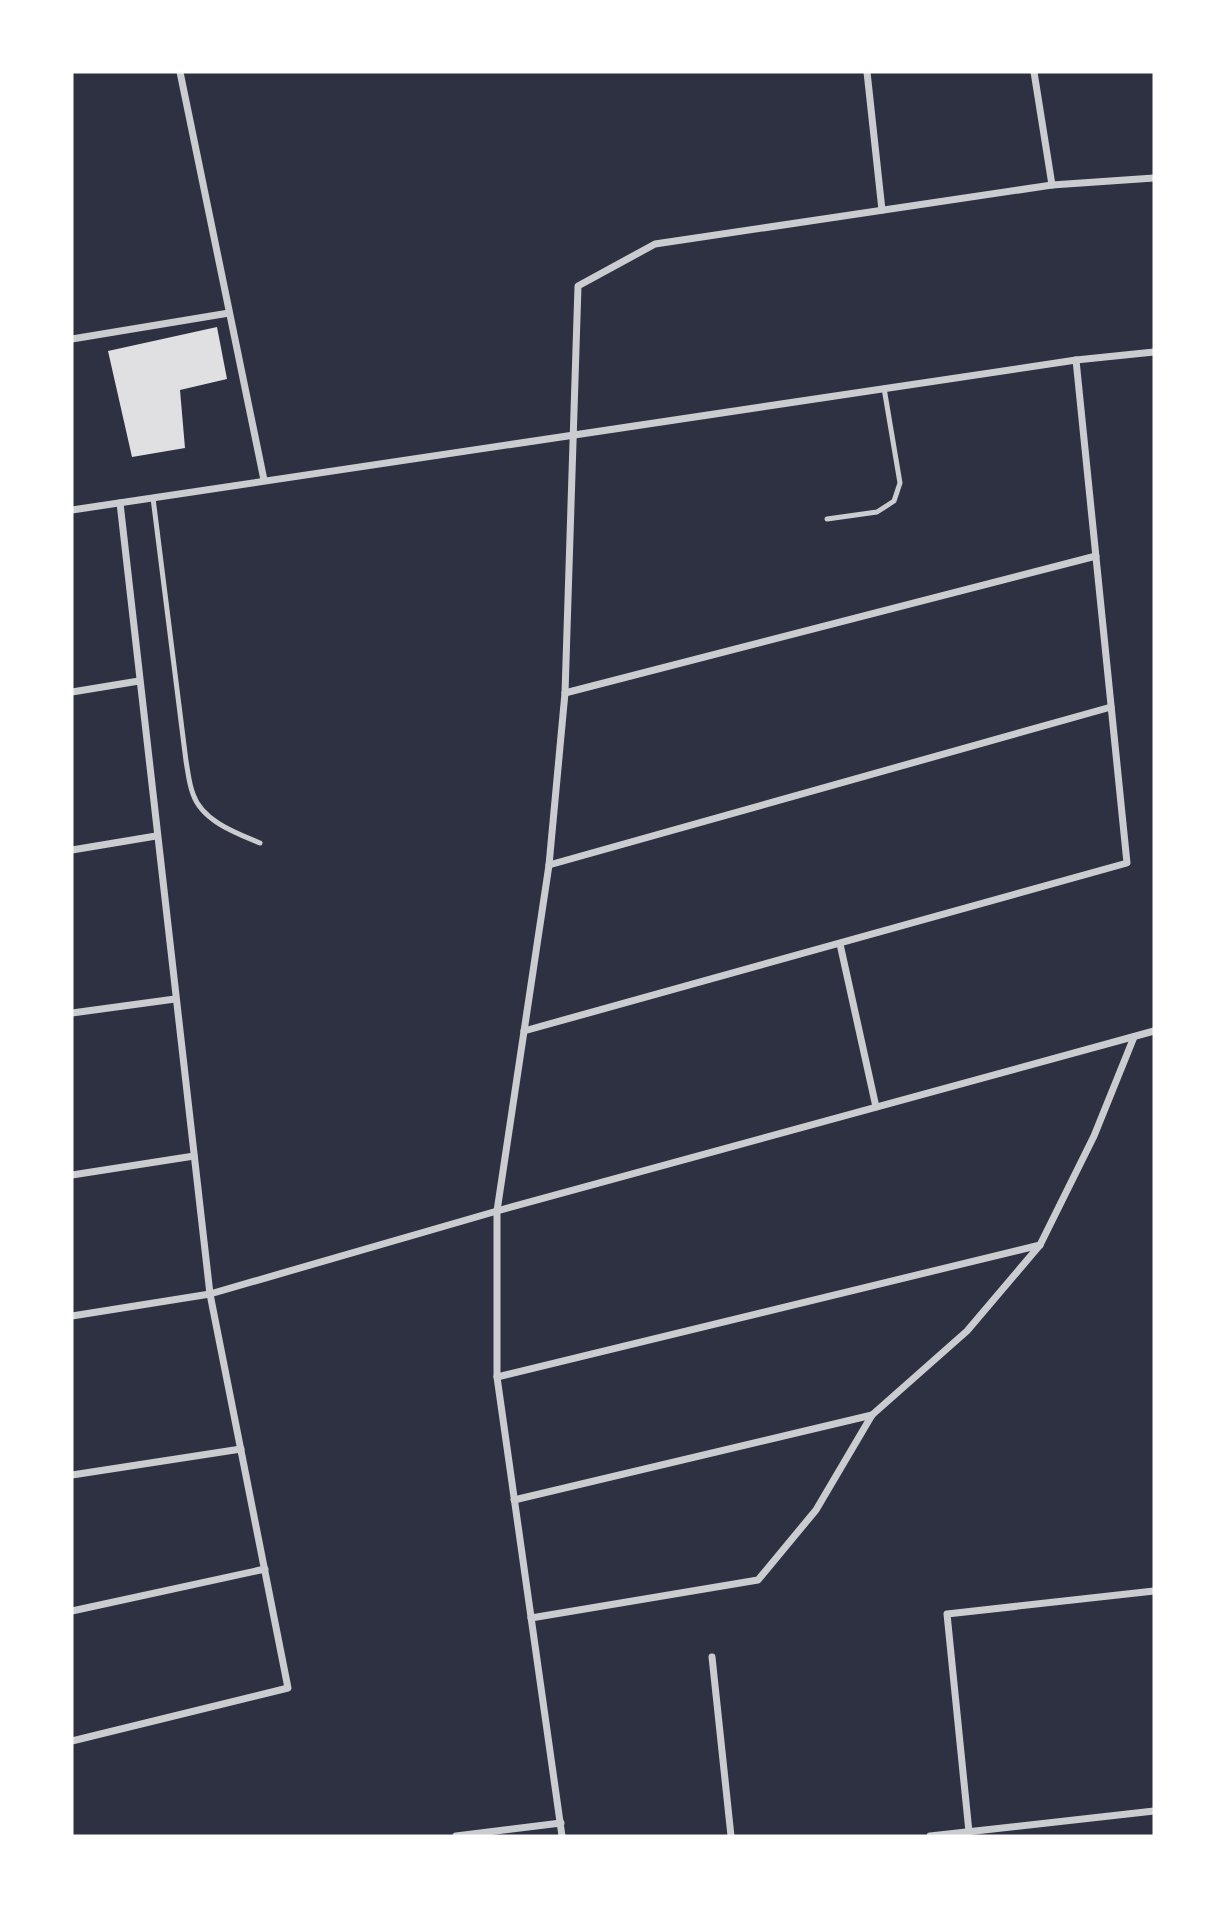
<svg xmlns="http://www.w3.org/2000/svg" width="1226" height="1908" font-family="'Golos Text',sans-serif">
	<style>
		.building { fill: #e0e0e3 }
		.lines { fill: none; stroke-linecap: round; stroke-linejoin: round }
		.service { stroke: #caccd0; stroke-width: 5 }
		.minor { stroke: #caccd0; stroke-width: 7 }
	</style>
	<rect width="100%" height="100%" fill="#2d3142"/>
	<!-- building -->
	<path class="building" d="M 217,327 L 227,379 L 180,390 L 185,448 L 132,457 L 108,351 Z"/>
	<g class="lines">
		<!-- service -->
		<g class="service">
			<path d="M 153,498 L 186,761 C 188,772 189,784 193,794 C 202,821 236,833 260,843"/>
			<path d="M 827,519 L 877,512 L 894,501 L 900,483 L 884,388"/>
		</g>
		<!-- minor -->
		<g class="minor">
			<path d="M 180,72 L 264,480"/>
			<path d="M 867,72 L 882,210"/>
			<path d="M 1034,72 L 1052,185"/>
			<path d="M 72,339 L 229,313"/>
			<path d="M 72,510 L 1076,360 L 1154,352"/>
			<path d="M 72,692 L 139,681"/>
			<path d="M 565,693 L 1096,556"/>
			<path d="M 72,850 L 156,836"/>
			<path d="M 549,865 L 1111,707"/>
			<path d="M 840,944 L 876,1107"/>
			<path d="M 72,1013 L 175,999"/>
			<path d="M 524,1031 L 1127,863 L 1076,360"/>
			<path d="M 72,1175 L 194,1156"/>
			<path d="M 72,1316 L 210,1294 L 497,1211 L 1154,1031"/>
			<path d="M 497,1377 L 1040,1245"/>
			<path d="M 72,1475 L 241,1449"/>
			<path d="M 514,1500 L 872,1415"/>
			<path d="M 72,1611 L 265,1569"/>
			<path d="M 531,1618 L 758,1580 L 816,1510 L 872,1415 L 967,1331 L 1040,1245 L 1094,1136 L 1134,1037"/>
			<path d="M 712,1657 L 731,1836"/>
			<path d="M 72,1741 L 288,1688 L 210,1294 L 120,503"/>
			<path d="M 969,1832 L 947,1614 L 1154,1591"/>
			<path d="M 456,1836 L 561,1823"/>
			<path d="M 562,1836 L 497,1377 L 497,1211 L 549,865 L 565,693 L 578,286 L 655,244 L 1052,185 L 1154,178"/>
			<path d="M 930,1836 L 1154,1811"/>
		</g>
	</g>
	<!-- border -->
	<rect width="1226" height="1908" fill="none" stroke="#ffffff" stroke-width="147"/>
</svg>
